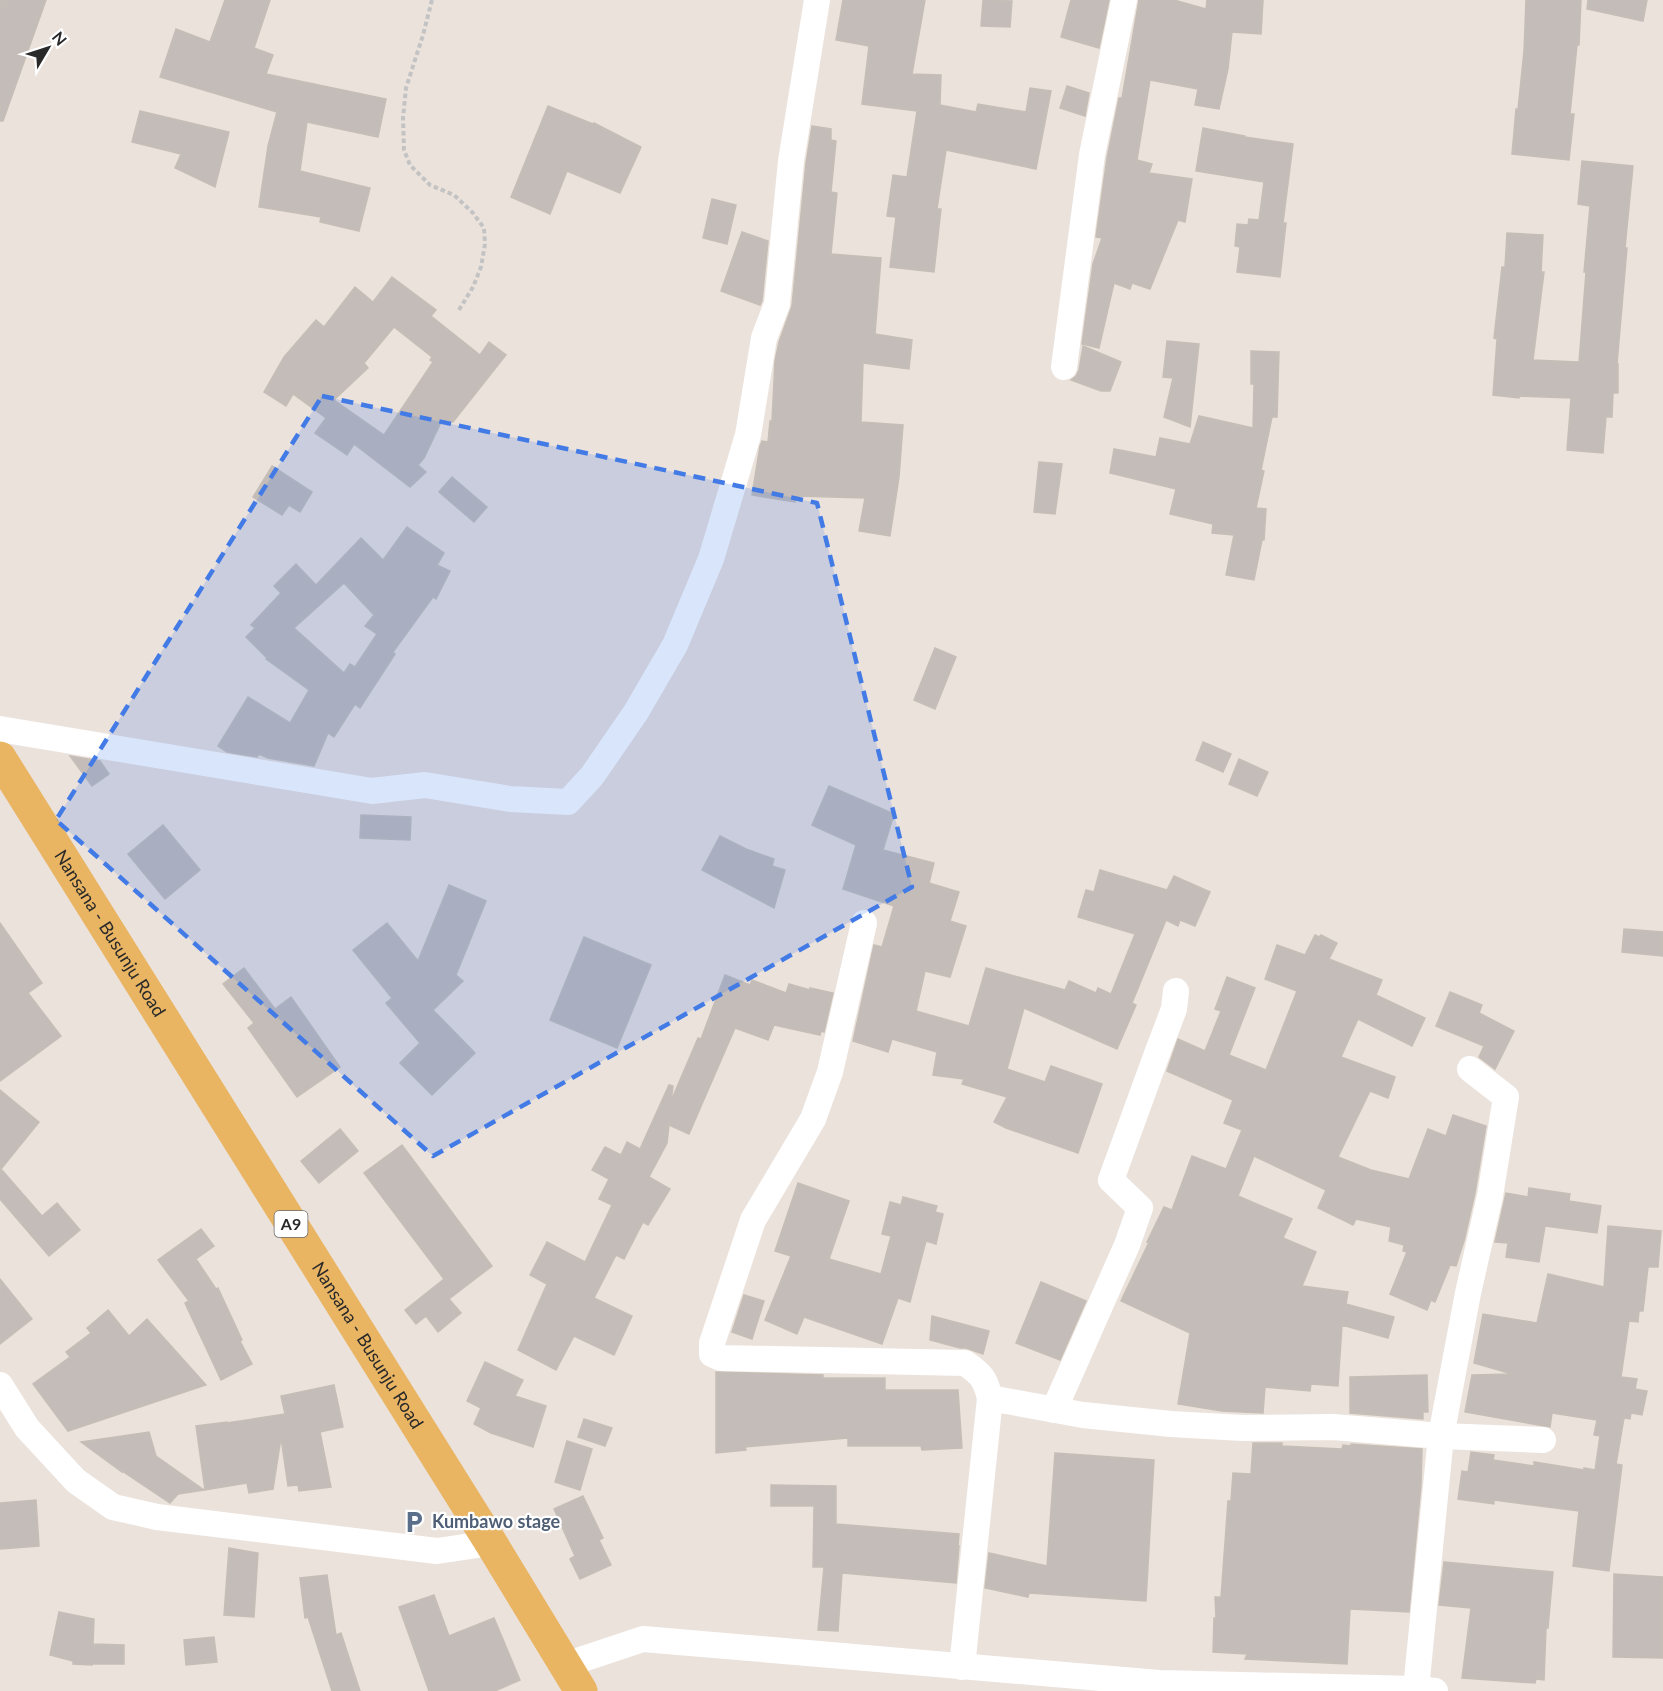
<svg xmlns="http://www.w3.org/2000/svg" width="1663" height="1691" font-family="Lato,sans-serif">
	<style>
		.building { fill: #c3bcb8; stroke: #c6beb6; stroke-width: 1.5; fill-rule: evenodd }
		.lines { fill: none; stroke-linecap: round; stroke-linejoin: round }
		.path { stroke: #c3c3c3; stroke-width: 4; stroke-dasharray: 4.5 3; stroke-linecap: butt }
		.street { stroke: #fff; stroke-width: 26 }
		.primary { stroke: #e9b563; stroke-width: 33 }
		.marked { fill: #437be6; fill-opacity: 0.2; stroke: #437be6; stroke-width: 4.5; stroke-dasharray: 12 8; stroke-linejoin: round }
		.labels { text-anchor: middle; stroke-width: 4.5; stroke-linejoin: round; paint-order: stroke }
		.shield { fill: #fff; stroke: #696969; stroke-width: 1.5 }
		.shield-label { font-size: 16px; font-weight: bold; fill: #292929 }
		.street-label { font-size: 18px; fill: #292929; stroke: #fff }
		.service-label { font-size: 18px; font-weight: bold; fill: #4e5e75; stroke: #fff; text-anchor: start }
	</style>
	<rect width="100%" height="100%" fill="#ebe2dc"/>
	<!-- building -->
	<g class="building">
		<path d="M 0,0 L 46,0 L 3,121 L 0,121 Z"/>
		<path d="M 225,0 L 270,0 L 254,48 L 273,55 L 266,74 L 386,99 L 378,137 L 307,122 L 300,171 L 370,188 L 359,231 L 320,222 L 321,217 L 259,207 L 268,146 L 277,112 L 160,77 L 176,29 L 210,42 Z"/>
		<path d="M 843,0 L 925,0 L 912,74 L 941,75 L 940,105 L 976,112 L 978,104 L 1026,112 L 1030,88 L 1051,91 L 1036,169 L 946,150 L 937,209 L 941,209 L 934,272 L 890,267 L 896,217 L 887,216 L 893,175 L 907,177 L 917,111 L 862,104 L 869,46 L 836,40 Z"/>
		<path d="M 983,0 L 1012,1 L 1010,27 L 981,26 Z"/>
		<path d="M 1071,0 L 1109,0 L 1099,48 L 1061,37 Z"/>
		<path d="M 1139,0 L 1174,0 L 1206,9 L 1207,0 L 1263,0 L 1261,34 L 1232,32 L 1228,69 L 1219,109 L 1195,105 L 1198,89 L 1150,80 L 1137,160 L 1152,164 L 1149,173 L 1192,179 L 1185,222 L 1178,220 L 1150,289 L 1132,283 L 1130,289 L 1114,283 L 1099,348 L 1082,344 L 1093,264 L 1102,238 L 1096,237 L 1107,158 L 1119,98 L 1122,98 Z"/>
		<path d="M 1526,0 L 1581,0 L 1579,45 L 1577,45 L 1570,114 L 1574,114 L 1569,160 L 1512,154 L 1516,109 L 1518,109 L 1524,51 Z"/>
		<path d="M 1588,0 L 1647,0 L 1643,21 L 1587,9 Z"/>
		<path d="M 1067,86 L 1089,93 L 1085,116 L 1060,108 Z"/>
		<path d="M 548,106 L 593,124 L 594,123 L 641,147 L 620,193 L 567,171 L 550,214 L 511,197 Z"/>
		<path d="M 140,111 L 229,132 L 215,187 L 175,168 L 181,154 L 132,142 Z"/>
		<path d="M 812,126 L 831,129 L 831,140 L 836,141 L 831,192 L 837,193 L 831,254 L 881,258 L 875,334 L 912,340 L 909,369 L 863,363 L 861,422 L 903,425 L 899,477 L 890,536 L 859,531 L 865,498 L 796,496 L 795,502 L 752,495 L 760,446 L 762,441 L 768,442 L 770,421 L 772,421 L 775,361 L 779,342 L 792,306 L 806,163 Z"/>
		<path d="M 1203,128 L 1245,136 L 1245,137 L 1293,144 L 1283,223 L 1286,223 L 1280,277 L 1237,272 L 1240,247 L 1235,246 L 1237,224 L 1248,225 L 1249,219 L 1259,220 L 1264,182 L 1196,171 Z"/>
		<path d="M 1582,161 L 1633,166 L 1625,248 L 1627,248 L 1617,364 L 1618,364 L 1618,393 L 1613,393 L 1612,417 L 1606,417 L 1603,453 L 1567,450 L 1571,398 L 1519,396 L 1519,398 L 1493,395 L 1497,339 L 1494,338 L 1502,267 L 1505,267 L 1507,233 L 1543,235 L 1541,272 L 1544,272 L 1533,360 L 1579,362 L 1586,272 L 1584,272 L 1590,206 L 1578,204 Z"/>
		<path d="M 712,199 L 736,205 L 727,244 L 703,238 Z"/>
		<path d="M 742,232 L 768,241 L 762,301 L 760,305 L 721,291 Z"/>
		<path d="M 392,277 L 436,310 L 431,316 L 480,355 L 489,342 L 506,355 L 453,422 L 442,420 L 424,458 L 418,465 L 426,472 L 410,487 L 354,444 L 347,455 L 315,433 L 326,418 L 293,394 L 286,406 L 264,392 L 284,357 L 316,320 L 324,327 L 355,287 L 373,302 ZM 394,327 L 432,357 L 430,360 L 433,362 L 384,435 L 334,400 L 368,368 L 364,363 Z"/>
		<path d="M 1167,341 L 1199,344 L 1190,427 L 1164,417 L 1173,378 L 1163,377 Z"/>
		<path d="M 1083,346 L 1121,362 L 1110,391 L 1101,391 L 1071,380 L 1076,376 L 1079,370 Z"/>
		<path d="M 1251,351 L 1279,352 L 1277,417 L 1272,417 L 1261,470 L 1264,471 L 1256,508 L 1266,509 L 1264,540 L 1262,540 L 1254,580 L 1226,575 L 1234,535 L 1212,533 L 1213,524 L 1170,514 L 1176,489 L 1110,473 L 1114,449 L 1156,457 L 1160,438 L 1190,444 L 1199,416 L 1253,428 L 1254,384 L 1251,384 Z"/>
		<path d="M 1039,462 L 1062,464 L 1055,514 L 1034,512 Z"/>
		<path d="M 272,466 L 312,492 L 300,512 L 289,505 L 282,515 L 253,497 Z"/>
		<path d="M 452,477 L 487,507 L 474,522 L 439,492 Z"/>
		<path d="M 407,527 L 444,553 L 437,565 L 450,571 L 436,599 L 433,597 L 393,652 L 395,654 L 360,708 L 355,704 L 334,737 L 328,733 L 314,766 L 268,758 L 259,754 L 257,757 L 227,752 L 218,746 L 248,697 L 290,723 L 309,690 L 266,659 L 267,658 L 246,637 L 255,628 L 251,625 L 281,593 L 274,586 L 296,564 L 316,585 L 361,538 L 383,560 ZM 344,583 L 374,615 L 365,626 L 377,634 L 355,667 L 350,664 L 344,673 L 294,628 Z"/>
		<path d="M 935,648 L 956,657 L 935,709 L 914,700 Z"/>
		<path d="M 1203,742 L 1231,754 L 1223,772 L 1196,760 Z"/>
		<path d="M 70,756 L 100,761 L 109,774 L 92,786 Z"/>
		<path d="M 1239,759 L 1268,772 L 1257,796 L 1229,784 Z"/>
		<path d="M 829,786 L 894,814 L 883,850 L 934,863 L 929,883 L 959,892 L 950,921 L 966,926 L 950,977 L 925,971 L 916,1011 L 969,1026 L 986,968 L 1065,990 L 1069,981 L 1096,993 L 1098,988 L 1111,994 L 1135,934 L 1078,917 L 1086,890 L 1094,892 L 1100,870 L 1167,890 L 1174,876 L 1210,892 L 1195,926 L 1180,920 L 1178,926 L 1166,920 L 1132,1003 L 1136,1005 L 1117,1049 L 1024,1008 L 1007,1069 L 1045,1082 L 1051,1066 L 1102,1084 L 1078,1153 L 1006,1128 L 994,1122 L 1007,1097 L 962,1084 L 964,1079 L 933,1075 L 937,1052 L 892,1039 L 888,1052 L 853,1041 L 874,945 L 882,947 L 894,906 L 843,889 L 856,845 L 812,825 Z"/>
		<path d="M 361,815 L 411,817 L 410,840 L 360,838 Z"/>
		<path d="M 163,825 L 200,870 L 165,899 L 128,854 Z"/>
		<path d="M 720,836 L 746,849 L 774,859 L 772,866 L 785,870 L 774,908 L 702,870 Z"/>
		<path d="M 449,885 L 486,901 L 456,975 L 463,981 L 433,1010 L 475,1053 L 432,1095 L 400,1063 L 420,1043 L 386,1003 L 392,998 L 353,950 L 387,923 L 418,961 Z"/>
		<path d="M 0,923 L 42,983 L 28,993 L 61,1036 L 0,1081 Z"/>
		<path d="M 1624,929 L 1663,932 L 1663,956 L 1622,952 Z"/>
		<path d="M 1315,935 L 1319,937 L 1321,935 L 1337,943 L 1329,959 L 1382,980 L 1376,995 L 1425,1018 L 1412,1046 L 1358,1019 L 1341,1057 L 1395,1077 L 1388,1098 L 1370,1091 L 1338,1157 L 1371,1170 L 1409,1179 L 1428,1129 L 1446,1136 L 1453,1115 L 1486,1126 L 1475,1193 L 1464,1241 L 1456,1266 L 1450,1265 L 1435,1302 L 1431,1300 L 1427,1310 L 1390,1294 L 1407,1252 L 1403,1251 L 1404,1245 L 1389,1241 L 1391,1227 L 1356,1219 L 1353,1225 L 1318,1208 L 1326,1190 L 1254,1156 L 1238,1196 L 1292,1219 L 1283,1238 L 1316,1252 L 1302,1286 L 1348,1292 L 1346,1304 L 1394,1317 L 1388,1338 L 1342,1325 L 1338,1386 L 1311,1384 L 1310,1391 L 1265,1387 L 1263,1413 L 1222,1411 L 1178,1404 L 1190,1333 L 1121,1301 L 1149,1242 L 1147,1242 L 1164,1207 L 1172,1210 L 1192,1156 L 1226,1169 L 1242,1130 L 1224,1123 L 1233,1100 L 1167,1071 L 1178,1039 L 1205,1051 L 1221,1011 L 1215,1009 L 1227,977 L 1255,988 L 1229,1055 L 1266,1070 L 1297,991 L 1265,979 L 1277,945 L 1305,955 Z"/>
		<path d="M 584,937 L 651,965 L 617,1048 L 550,1020 Z"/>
		<path d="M 244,968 L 275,1009 L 291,997 L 340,1067 L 297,1097 L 248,1028 L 254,1023 L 223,984 Z"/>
		<path d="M 725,975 L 750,985 L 752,980 L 786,993 L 789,984 L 810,990 L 810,988 L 833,993 L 824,1032 L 821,1031 L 820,1035 L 774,1025 L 768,1040 L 735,1028 L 689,1134 L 669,1125 L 667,1143 L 649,1177 L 670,1189 L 648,1225 L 643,1222 L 624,1259 L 616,1255 L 594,1298 L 632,1316 L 614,1355 L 574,1336 L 556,1370 L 518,1350 L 547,1284 L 530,1275 L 547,1242 L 585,1262 L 612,1205 L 599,1199 L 609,1179 L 592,1170 L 605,1147 L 621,1155 L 627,1142 L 640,1149 L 669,1085 L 673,1086 L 671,1101 L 698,1038 L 701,1039 Z"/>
		<path d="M 1450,992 L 1482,1005 L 1479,1013 L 1514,1031 L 1495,1069 L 1479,1057 L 1484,1046 L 1436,1026 Z"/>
		<path d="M 0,1090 L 39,1122 L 1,1169 L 42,1216 L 57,1203 L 80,1230 L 49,1256 L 0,1199 Z"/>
		<path d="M 340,1129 L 358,1151 L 319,1183 L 301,1161 Z"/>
		<path d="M 402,1145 L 492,1266 L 449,1299 L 461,1313 L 438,1332 L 426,1316 L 416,1324 L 405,1310 L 444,1279 L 364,1173 Z"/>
		<path d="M 798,1183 L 849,1201 L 829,1259 L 881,1274 L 891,1236 L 882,1234 L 890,1202 L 901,1205 L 903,1197 L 937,1206 L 935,1212 L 943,1214 L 936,1244 L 926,1241 L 910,1302 L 898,1298 L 882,1344 L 804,1317 L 797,1334 L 765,1320 L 791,1256 L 775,1251 Z"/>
		<path d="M 1529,1188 L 1570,1194 L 1569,1201 L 1601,1206 L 1597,1233 L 1545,1226 L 1539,1262 L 1506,1257 L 1508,1243 L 1495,1242 L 1506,1193 L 1528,1197 Z"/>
		<path d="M 1608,1226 L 1661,1231 L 1658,1267 L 1648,1267 L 1643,1311 L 1639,1311 L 1638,1322 L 1629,1321 L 1621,1377 L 1637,1379 L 1635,1389 L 1647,1391 L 1642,1415 L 1631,1413 L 1630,1419 L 1624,1418 L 1616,1464 L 1622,1465 L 1609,1571 L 1573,1566 L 1579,1511 L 1494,1500 L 1494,1504 L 1458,1499 L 1462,1471 L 1468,1472 L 1471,1452 L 1494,1455 L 1493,1460 L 1534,1466 L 1534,1462 L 1584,1470 L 1584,1468 L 1595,1470 L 1600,1436 L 1594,1435 L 1597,1420 L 1552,1413 L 1550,1427 L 1465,1412 L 1472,1375 L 1512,1374 L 1474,1363 L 1483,1314 L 1537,1323 L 1548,1274 L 1604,1287 Z"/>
		<path d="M 201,1229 L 214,1246 L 196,1259 L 216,1289 L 218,1288 L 242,1340 L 240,1341 L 252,1364 L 221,1380 L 185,1303 L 189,1301 L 158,1260 Z"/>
		<path d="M 0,1279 L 32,1319 L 0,1344 Z"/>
		<path d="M 1041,1282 L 1086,1301 L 1060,1360 L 1016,1343 Z"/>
		<path d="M 744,1295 L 764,1301 L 752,1339 L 732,1332 Z"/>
		<path d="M 108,1310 L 129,1336 L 147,1319 L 206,1385 L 68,1431 L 33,1384 L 70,1357 L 66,1352 L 91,1333 L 87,1328 Z"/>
		<path d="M 932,1316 L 989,1331 L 983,1354 L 966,1348 L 960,1348 L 930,1340 Z"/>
		<path d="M 485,1362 L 523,1380 L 515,1396 L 546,1406 L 533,1447 L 491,1433 L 474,1424 L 481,1408 L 467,1401 Z"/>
		<path d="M 716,1372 L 823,1375 L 823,1378 L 885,1378 L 885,1390 L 958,1390 L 962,1448 L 922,1450 L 921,1446 L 848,1446 L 848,1438 L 745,1447 L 746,1450 L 716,1453 Z"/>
		<path d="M 1427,1375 L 1428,1412 L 1423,1412 L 1423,1419 L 1350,1413 L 1350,1377 Z"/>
		<path d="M 334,1385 L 343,1427 L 320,1432 L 331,1487 L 299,1491 L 298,1485 L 288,1486 L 281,1438 L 273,1489 L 249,1493 L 247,1483 L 205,1490 L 196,1426 L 227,1422 L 227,1423 L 239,1421 L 241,1424 L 240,1421 L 285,1414 L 281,1396 Z"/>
		<path d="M 584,1419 L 612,1428 L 605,1446 L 578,1437 Z"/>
		<path d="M 149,1432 L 156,1456 L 204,1490 L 178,1494 L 170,1503 L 122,1471 L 122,1472 L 81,1442 Z"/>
		<path d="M 567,1441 L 592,1449 L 580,1490 L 555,1482 Z"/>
		<path d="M 1253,1443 L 1282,1443 L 1282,1446 L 1342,1449 L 1343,1445 L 1351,1446 L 1351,1444 L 1422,1449 L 1421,1485 L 1409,1612 L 1350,1609 L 1347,1664 L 1245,1659 L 1247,1654 L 1213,1652 L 1214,1618 L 1216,1618 L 1215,1597 L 1221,1597 L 1228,1501 L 1231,1501 L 1233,1473 L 1251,1474 Z"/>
		<path d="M 1055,1453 L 1154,1460 L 1146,1601 L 1029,1593 L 1028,1597 L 985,1588 L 989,1553 L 1047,1566 Z"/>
		<path d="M 771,1485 L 836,1486 L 836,1524 L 959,1534 L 958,1546 L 959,1546 L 956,1583 L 842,1573 L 838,1631 L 818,1630 L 824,1567 L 813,1567 L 814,1506 L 771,1506 Z"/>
		<path d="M 583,1496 L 603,1538 L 599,1540 L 611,1565 L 580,1579 L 570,1559 L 575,1556 L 554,1509 Z"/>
		<path d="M 36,1500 L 39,1546 L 0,1549 L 0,1503 Z"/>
		<path d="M 229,1548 L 258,1553 L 254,1617 L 224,1615 Z"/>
		<path d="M 1444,1562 L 1553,1572 L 1548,1628 L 1546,1628 L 1544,1680 L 1536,1679 L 1535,1683 L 1462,1678 L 1471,1608 L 1439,1605 Z"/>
		<path d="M 1614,1574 L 1663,1577 L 1663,1658 L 1613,1657 Z"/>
		<path d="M 327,1575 L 336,1635 L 341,1633 L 360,1691 L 332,1691 L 308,1617 L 305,1618 L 300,1578 Z"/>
		<path d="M 434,1595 L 449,1636 L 494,1618 L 520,1680 L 495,1691 L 429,1691 L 399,1607 Z"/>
		<path d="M 59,1612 L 94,1619 L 93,1644 L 124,1645 L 124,1664 L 92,1664 L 92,1665 L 73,1664 L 73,1661 L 50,1655 Z"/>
		<path d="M 214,1637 L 217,1662 L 186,1665 L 184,1640 Z"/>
	</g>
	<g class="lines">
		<!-- path -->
		<path class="path" d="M 432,0 L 423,35 L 406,88 L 403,118 L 404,150 L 410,165 L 430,185 L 454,195 L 473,213 L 484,228 L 485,244 L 481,267 L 473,287 L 459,310"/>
		<!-- street -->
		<g class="street">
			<path d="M 1064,367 L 1092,155 L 1124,0"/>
			<path d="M 0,729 L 372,791 L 425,785 L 510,799 L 568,802 L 592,776 L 636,712 L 675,645 L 711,559 L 748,435 L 764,338 L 777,304 L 791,161 L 817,0"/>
			<path d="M 864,923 L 830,1072 L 813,1119 L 753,1220 L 712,1343 L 712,1354 L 721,1358 L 965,1363 C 981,1374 985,1378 990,1398"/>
			<path d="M 0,1385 L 27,1428 L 76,1481 L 113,1507 L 157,1517 L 437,1551 L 491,1543"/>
			<path d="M 1054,1410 L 1127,1245 L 1140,1208 L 1111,1180 L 1158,1051 L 1174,1009 L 1176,991"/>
			<path d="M 565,1665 L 643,1639 L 1159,1683 L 1416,1689 L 1435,1691"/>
			<path d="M 962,1667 L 990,1398 L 1083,1415 L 1171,1424 L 1243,1428 L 1333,1427 L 1441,1436 L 1468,1293 L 1490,1196 L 1506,1097 L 1470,1069"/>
			<path d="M 1416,1689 L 1441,1436 L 1543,1440"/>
		</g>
		<!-- primary -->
		<path class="primary" id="s1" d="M 0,758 L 491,1543 L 581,1691"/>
	</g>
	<!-- marked area -->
	<path class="marked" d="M 322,396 L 817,503 L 912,887 L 433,1156 L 56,820 Z"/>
	<!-- icons -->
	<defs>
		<g id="parking-bare" transform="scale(1.8)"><path d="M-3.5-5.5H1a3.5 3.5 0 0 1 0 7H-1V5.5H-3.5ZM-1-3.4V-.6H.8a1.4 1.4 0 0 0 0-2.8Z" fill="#5c6f8a" stroke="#fff" stroke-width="2.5" paint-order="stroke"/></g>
	</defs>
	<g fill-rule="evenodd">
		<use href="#parking-bare" x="414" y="1522"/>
	</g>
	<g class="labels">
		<!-- shield labels -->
		<rect class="shield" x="274.5" y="1211" width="33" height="26" rx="4.5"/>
		<g class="shield-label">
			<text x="291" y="1230">A9</text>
		</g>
		<!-- street labels -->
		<g class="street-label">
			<text dy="6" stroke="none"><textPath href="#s1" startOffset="207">Nansana - Busunju Road</textPath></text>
			<text dy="6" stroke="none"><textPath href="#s1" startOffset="693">Nansana - Busunju Road</textPath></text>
		</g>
		<!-- service labels -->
		<g class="service-label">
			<text x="432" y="1528">Kumbawo stage</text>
		</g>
	</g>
	<!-- north arrow -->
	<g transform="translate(48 48) rotate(51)" stroke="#ffffff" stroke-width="4.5" paint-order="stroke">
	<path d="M0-4.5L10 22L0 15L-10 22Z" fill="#292929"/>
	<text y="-9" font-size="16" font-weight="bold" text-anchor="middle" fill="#292929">N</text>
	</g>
</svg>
